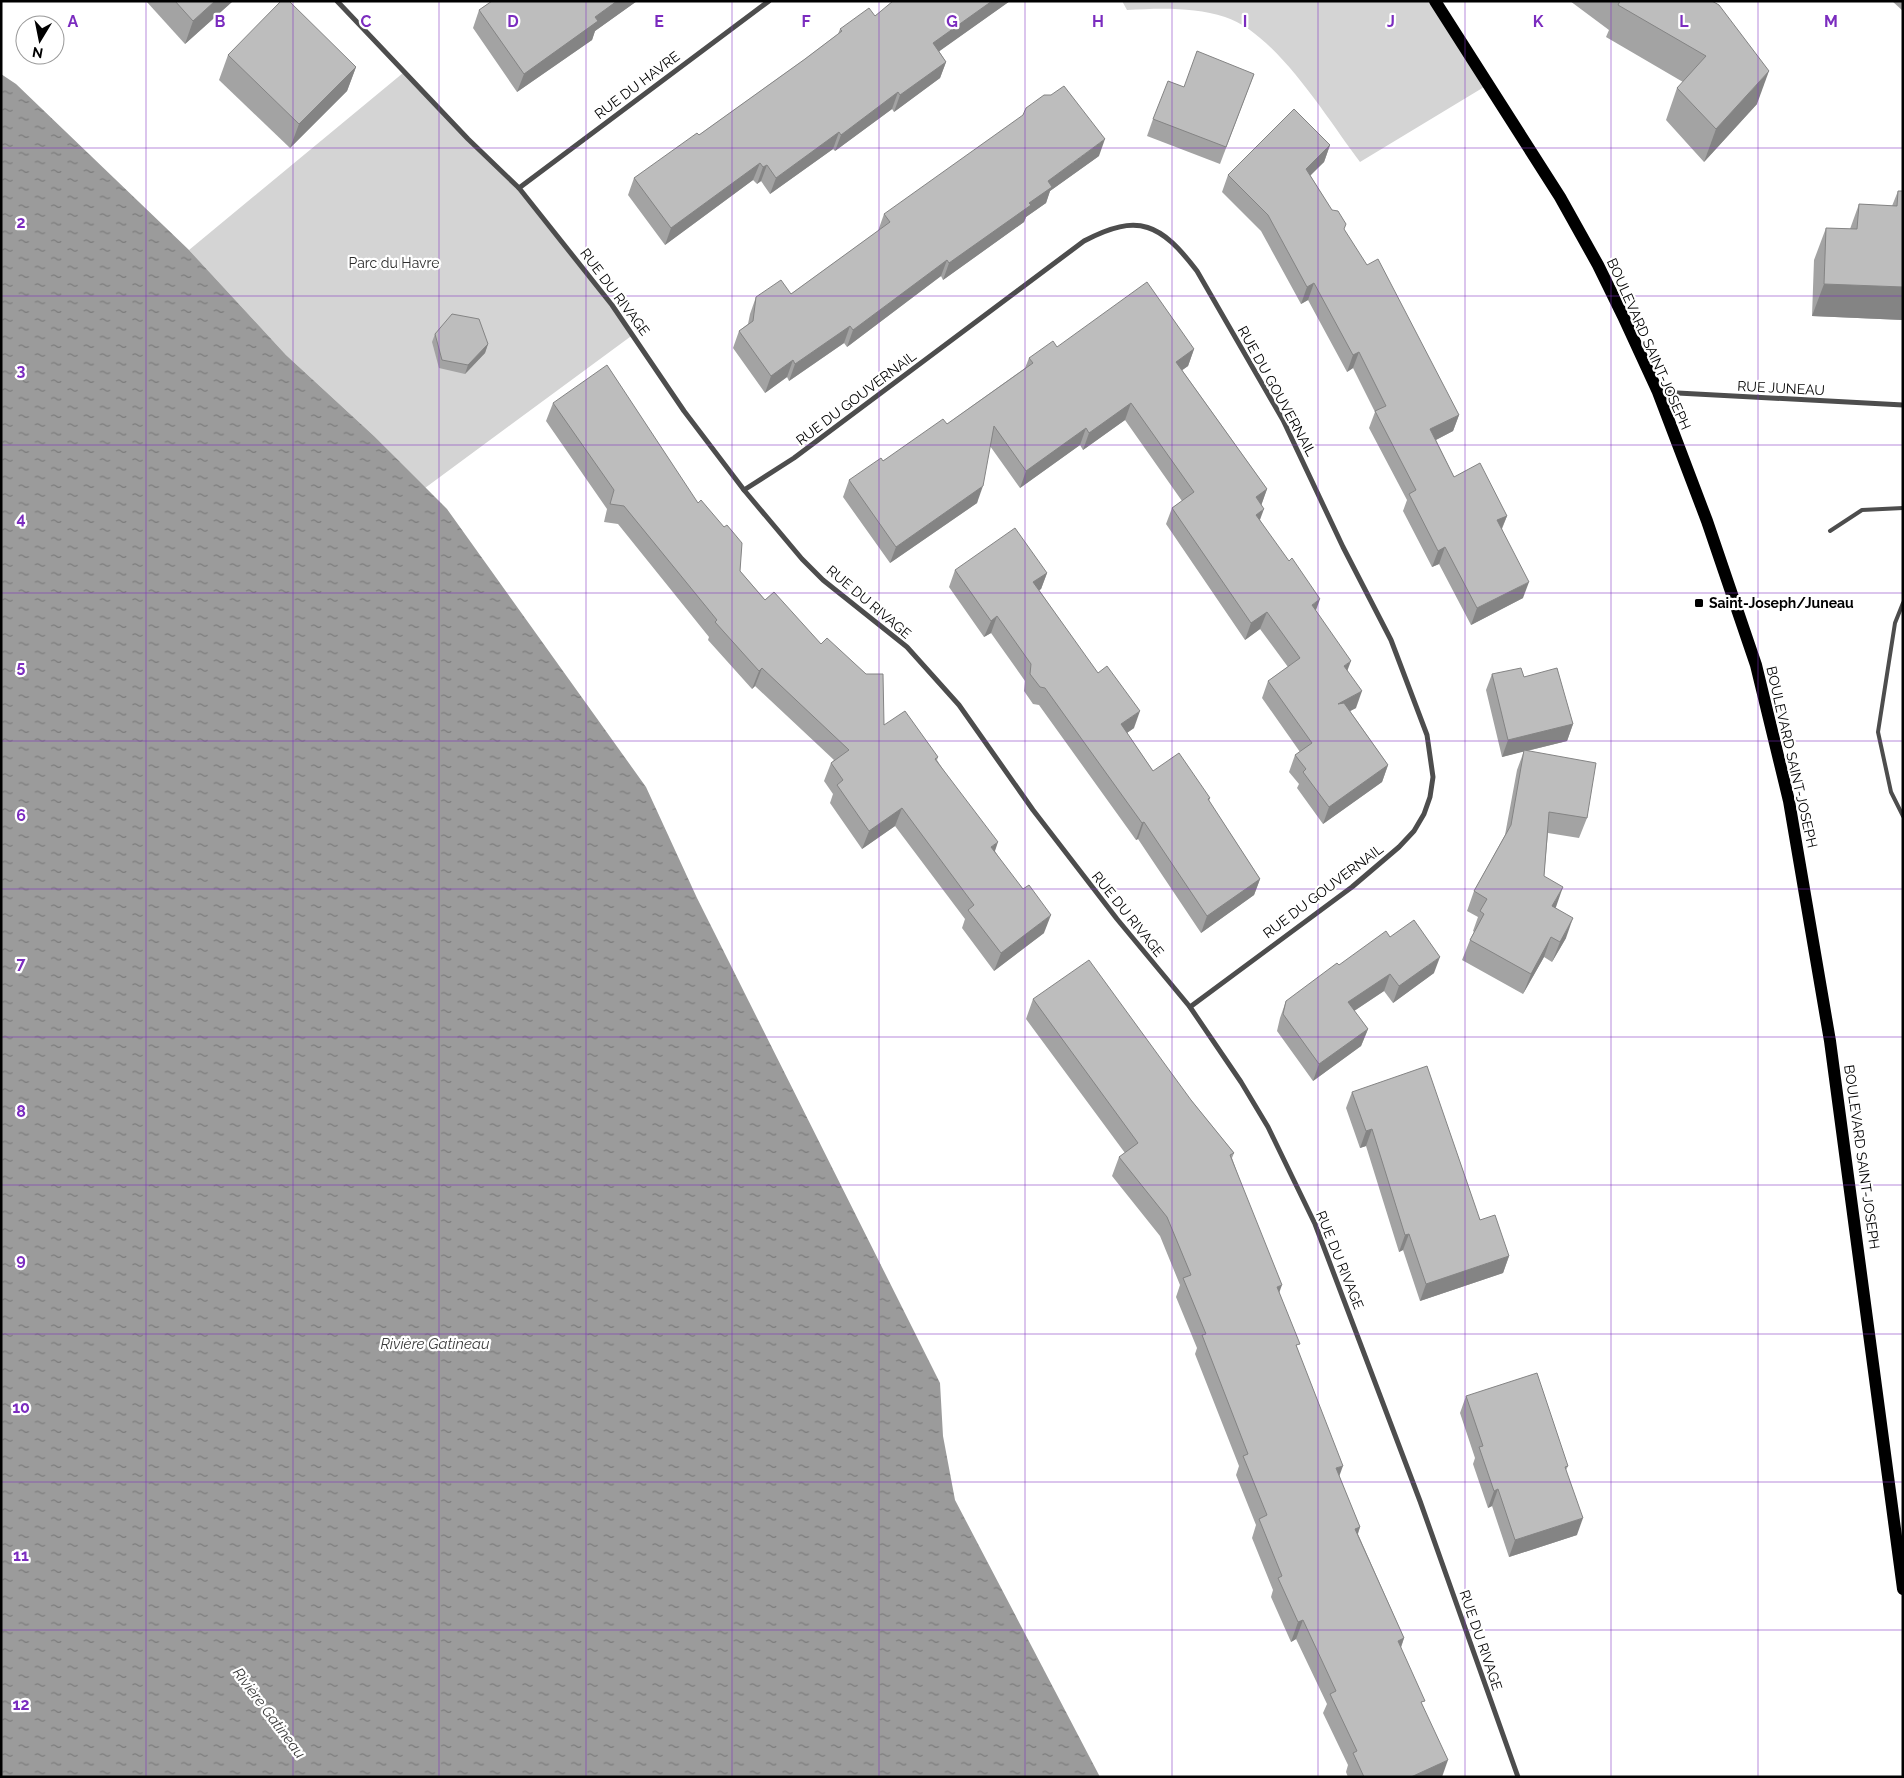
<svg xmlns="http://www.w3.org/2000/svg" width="1904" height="1778" font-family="Raleway,sans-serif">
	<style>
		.green { fill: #d4d4d4 }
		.water { fill: url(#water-ripples) }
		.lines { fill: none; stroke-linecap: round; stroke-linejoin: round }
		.service { stroke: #4d4d4d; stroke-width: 4 }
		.minor { stroke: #4d4d4d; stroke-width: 5 }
		.primary { stroke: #000; stroke-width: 12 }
		.wall { fill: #a3a3a3 }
		.shaded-wall { fill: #848484 }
		.building { fill: #bdbdbd; stroke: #848484 }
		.grid { fill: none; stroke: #7b2cbf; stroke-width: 1; stroke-opacity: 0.55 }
		.poi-dot { fill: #000; stroke: #fff; stroke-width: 2 }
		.labels { text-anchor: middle; stroke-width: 4.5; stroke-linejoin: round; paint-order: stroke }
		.street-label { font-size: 14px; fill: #000; stroke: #fff }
		.park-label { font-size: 14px; fill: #2b2b2b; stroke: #fff }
		.poi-label { font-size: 14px; font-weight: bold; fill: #000; stroke: #fff; text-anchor: start }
		.water-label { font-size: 15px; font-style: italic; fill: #3c3c3c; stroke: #fff }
		.grid-label { font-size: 16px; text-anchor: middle; font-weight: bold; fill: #7b2cbf; stroke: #fff; stroke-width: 4.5; stroke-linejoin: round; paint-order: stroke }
	</style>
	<defs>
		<pattern id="water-ripples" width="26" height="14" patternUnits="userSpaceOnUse" patternTransform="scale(1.25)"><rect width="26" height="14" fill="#9b9b9b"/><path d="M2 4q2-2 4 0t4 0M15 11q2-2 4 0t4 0" fill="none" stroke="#7c7c7c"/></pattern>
	</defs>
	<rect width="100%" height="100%" fill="#fff"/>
	<!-- green -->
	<g class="green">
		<path d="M 1122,1 L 1435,1 L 1489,84 L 1360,162 C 1328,120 1276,33 1225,17 C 1194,7 1160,8 1127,10 Z"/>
		<path d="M 403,73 L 519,188 L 634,334 L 425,488 L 374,436 L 286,355 L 189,250 Z"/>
	</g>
	<!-- water -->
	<path class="water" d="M 1,74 L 16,84 L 189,250 L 286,355 L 374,436 L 447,509 L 646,787 L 697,898 L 940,1383 L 943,1436 L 955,1500 L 1100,1777 L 1,1777 Z"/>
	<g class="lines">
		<!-- service -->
		<g class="service">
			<path d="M 1830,531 L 1862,510 L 1903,508"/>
			<path d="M 1903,603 L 1895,623 L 1878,732 L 1891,792 L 1903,816"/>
		</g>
		<!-- minor -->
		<g class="minor">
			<path d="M 337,1 L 468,139 L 519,188 L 612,305 L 684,411 L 744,490 L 802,559 L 823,580 L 907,647 L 959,705 L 1033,810 L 1117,919 L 1190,1007 L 1241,1082 L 1268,1127 L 1315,1224 L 1420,1501 L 1518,1777"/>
			<path d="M 519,188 L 769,1"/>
			<path d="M 1659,392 L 1903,405"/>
			<path d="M 744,490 L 794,458 L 1084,241 C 1139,212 1161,224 1197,271 L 1283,420 L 1343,547 L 1391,640 L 1427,735 L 1433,777 L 1430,797 L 1424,814 L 1414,831 L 1399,847 L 1352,887 L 1190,1007"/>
		</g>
		<!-- primary -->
		<path class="primary" d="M 1435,1 L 1560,197 L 1598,265 L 1623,316 L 1658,392 L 1707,521 L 1756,665 L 1789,801 L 1830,1041 L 1903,1589"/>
	</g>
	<!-- wall -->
	<g class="wall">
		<path d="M 146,1 L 233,1 L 185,44 Z"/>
		<path d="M 492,1 L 637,1 L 595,31 L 592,40 L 517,92 L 473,28 L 479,10 Z"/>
		<path d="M 1010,1 L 939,51 L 946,62 L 940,78 L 894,112 L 892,109 L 835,151 L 833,149 L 770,194 L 761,181 L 757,184 L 753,180 L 665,245 L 628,195 L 634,178 L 699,135 L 805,59 L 838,34 L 840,29 L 875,16 Z"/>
		<path d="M 1570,1 L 1712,1 L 1757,104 L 1704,162 L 1666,120 L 1677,88 L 1683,82 L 1606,37 L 1609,30 Z"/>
		<path d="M 1892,1 L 1903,1 L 1903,11 Z"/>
		<path d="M 228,55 L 356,67 L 347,91 L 290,148 L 219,80 Z"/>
		<path d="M 1254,74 L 1220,164 L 1147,136 L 1153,119 L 1184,87 Z"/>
		<path d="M 1330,145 L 1324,162 L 1310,175 L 1459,415 L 1453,431 L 1436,440 L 1454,477 L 1507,516 L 1502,529 L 1523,598 L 1471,625 L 1439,564 L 1432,567 L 1403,511 L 1407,500 L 1369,428 L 1375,412 L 1353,368 L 1347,372 L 1308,300 L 1301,304 L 1261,231 L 1222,192 L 1228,175 Z"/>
		<path d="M 1099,156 L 1050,191 L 1046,203 L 1026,217 L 1024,222 L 943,280 L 941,276 L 847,347 L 844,343 L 789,381 L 787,377 L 765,393 L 733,348 L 739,331 L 748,324 L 750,314 L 756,297 L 791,294 L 878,231 L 884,214 Z"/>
		<path d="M 1898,191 L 1903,191 L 1903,320 L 1812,316 L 1814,260 L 1826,228 L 1850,229 L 1859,204 L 1892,206 Z"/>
		<path d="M 435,334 L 488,344 L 485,353 L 465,374 L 439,368 L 432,342 Z"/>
		<path d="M 1057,347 L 1194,349 L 1188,366 L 1182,370 L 1267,489 L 1261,505 L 1260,520 L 1316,611 L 1348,671 L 1356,708 L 1350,711 L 1388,765 L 1382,782 L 1323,824 L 1297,788 L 1299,784 L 1289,772 L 1295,755 L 1300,752 L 1262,698 L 1268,681 L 1288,667 L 1260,629 L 1245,640 L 1166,524 L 1172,508 L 1182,501 L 1125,420 L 1083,450 L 1080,445 L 1020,488 L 990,446 L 977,503 L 890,563 L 843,497 L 849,480 L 947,424 L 1025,368 L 1029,358 Z"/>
		<path d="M 553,403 L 740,571 L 765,600 L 884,725 L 938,757 L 937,760 L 995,851 L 1044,933 L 994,971 L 962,928 L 965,919 L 895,826 L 862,849 L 830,803 L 833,794 L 824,781 L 831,763 L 834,760 L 755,686 L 752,689 L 708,640 L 709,637 L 618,524 L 604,522 L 607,509 L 546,421 Z"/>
		<path d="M 955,570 L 1047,573 L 1041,589 L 1039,590 L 1134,728 L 1127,733 L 1153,771 L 1210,798 L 1209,801 L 1260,879 L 1254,895 L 1201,933 L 1138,839 L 1136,840 L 1039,705 L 1033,704 L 1024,691 L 1025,681 L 991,633 L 984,637 L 949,587 Z"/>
		<path d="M 1492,674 L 1573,724 L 1567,741 L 1527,751 L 1587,818 L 1579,838 L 1548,833 L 1544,876 L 1566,938 L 1552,962 L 1544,957 L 1523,994 L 1462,960 L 1470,940 L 1474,932 L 1473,931 L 1478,917 L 1467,911 L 1474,891 L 1505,835 L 1517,770 L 1524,751 L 1502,757 L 1486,690 Z"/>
		<path d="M 1390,937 L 1434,973 L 1393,1003 L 1384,991 L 1354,1011 L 1368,1029 L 1361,1046 L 1313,1081 L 1277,1031 L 1280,1018 L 1286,1001 Z"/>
		<path d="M 1033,999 L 1191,1100 L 1234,1153 L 1232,1158 L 1279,1292 L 1339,1476 L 1360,1527 L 1358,1534 L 1404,1638 L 1401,1648 L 1423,1707 L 1442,1777 L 1348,1777 L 1346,1772 L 1348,1765 L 1323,1713 L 1327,1704 L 1296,1639 L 1291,1642 L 1271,1597 L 1273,1590 L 1252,1538 L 1256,1525 L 1236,1475 L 1239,1466 L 1195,1354 L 1197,1348 L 1176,1297 L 1180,1285 L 1160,1236 L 1112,1176 L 1119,1157 L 1125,1153 L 1026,1019 Z"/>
		<path d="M 1352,1092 L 1480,1220 L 1509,1256 L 1503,1273 L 1420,1301 L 1403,1250 L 1399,1252 L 1366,1146 L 1360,1148 L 1346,1108 Z"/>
		<path d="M 1466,1396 L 1568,1466 L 1566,1470 L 1577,1535 L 1509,1557 L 1492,1506 L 1488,1508 L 1473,1464 L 1475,1458 L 1460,1413 Z"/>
	</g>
	<!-- shaded-wall -->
	<g class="shaded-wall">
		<path d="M 215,1 L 233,1 L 185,44 L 193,21 Z"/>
		<path d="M 617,1 L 637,1 L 595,31 L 592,40 L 517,92 L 524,74 L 595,17 Z"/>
		<path d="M 992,1 L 1010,1 L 927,60 L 933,43 Z"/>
		<path d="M 946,62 L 940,78 L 894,112 L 900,95 Z"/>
		<path d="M 356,67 L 347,91 L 290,148 L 299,124 Z"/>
		<path d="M 1769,71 L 1757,104 L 1704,162 L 1716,129 Z"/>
		<path d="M 898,92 L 892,109 L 835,151 L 841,135 Z"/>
		<path d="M 839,132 L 833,149 L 770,194 L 776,178 Z"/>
		<path d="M 1105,139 L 1099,156 L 1050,191 L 1046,203 L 1026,217 L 1024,222 L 943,280 L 949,263 L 1029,203 L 1048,181 Z"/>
		<path d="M 1330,145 L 1324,162 L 1300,186 L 1306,169 Z"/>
		<path d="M 760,163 L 753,180 L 665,245 L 671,228 Z"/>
		<path d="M 767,165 L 761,181 L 757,184 L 763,167 Z"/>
		<path d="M 947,260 L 941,276 L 847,347 L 853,330 Z"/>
		<path d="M 1314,283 L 1308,300 L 1301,304 L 1307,287 Z"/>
		<path d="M 1824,284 L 1903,287 L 1903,320 L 1812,316 Z"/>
		<path d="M 850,326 L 844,343 L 789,381 L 795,364 Z"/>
		<path d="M 488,344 L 485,353 L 465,374 L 468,365 Z"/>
		<path d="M 1194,349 L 1188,366 L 1170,379 L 1176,362 Z"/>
		<path d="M 1359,352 L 1353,368 L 1347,372 L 1353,355 Z"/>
		<path d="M 793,360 L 787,377 L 765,393 L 771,376 Z"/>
		<path d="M 1131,403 L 1125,420 L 1083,450 L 1089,433 Z"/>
		<path d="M 1459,415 L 1453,431 L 1424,446 L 1430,429 Z"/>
		<path d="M 1086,428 L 1080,445 L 1020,488 L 1026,471 Z"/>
		<path d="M 983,486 L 977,503 L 890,563 L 896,547 Z"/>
		<path d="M 1267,489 L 1261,506 L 1256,497 Z"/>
		<path d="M 1264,509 L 1258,525 L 1256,515 Z"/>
		<path d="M 1507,516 L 1500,532 L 1497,520 Z"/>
		<path d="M 1445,547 L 1439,564 L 1432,567 L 1438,551 Z"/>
		<path d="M 1047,573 L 1041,589 L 1027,599 L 1033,582 Z"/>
		<path d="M 1529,582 L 1523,598 L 1471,625 L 1477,608 Z"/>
		<path d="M 1320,599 L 1314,616 L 1312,605 Z"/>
		<path d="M 1267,612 L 1260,629 L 1245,640 L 1251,623 Z"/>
		<path d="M 997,616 L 991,633 L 984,637 L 991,621 Z"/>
		<path d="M 1351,661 L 1345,677 L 1344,666 Z"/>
		<path d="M 762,668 L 755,686 L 752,689 L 759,671 Z"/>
		<path d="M 1362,691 L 1356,708 L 1331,721 L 1338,704 Z"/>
		<path d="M 1140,711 L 1134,728 L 1115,741 L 1121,724 Z"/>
		<path d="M 1573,724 L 1567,741 L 1502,757 L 1508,740 Z"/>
		<path d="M 1388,765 L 1382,782 L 1323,824 L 1329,807 Z"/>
		<path d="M 902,808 L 895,826 L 862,849 L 869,831 Z"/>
		<path d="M 1144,822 L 1138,839 L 1136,840 L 1142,823 Z"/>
		<path d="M 998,842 L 992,860 L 991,847 Z"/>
		<path d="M 1260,879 L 1254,895 L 1201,933 L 1207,916 Z"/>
		<path d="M 1563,887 L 1556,907 L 1545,926 L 1552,906 Z"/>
		<path d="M 1051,915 L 1044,933 L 994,971 L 1001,953 Z"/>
		<path d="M 1573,918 L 1566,938 L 1552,962 L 1560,942 Z"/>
		<path d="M 1551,937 L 1544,957 L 1523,994 L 1531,974 Z"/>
		<path d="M 1440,957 L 1434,973 L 1393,1003 L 1399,986 Z"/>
		<path d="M 1390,974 L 1384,991 L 1342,1019 L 1348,1002 Z"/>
		<path d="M 1368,1029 L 1361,1046 L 1313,1081 L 1319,1064 Z"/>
		<path d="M 1372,1129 L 1366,1146 L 1360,1148 L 1366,1131 Z"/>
		<path d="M 1409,1234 L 1403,1250 L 1399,1252 L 1405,1235 Z"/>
		<path d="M 1509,1256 L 1503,1273 L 1420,1301 L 1426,1284 Z"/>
		<path d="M 1282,1285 L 1275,1304 L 1277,1287 Z"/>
		<path d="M 1343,1466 L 1336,1485 L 1336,1468 Z"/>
		<path d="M 1498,1489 L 1492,1506 L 1488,1508 L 1494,1491 Z"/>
		<path d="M 1583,1518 L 1577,1535 L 1509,1557 L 1515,1540 Z"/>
		<path d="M 1360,1527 L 1353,1546 L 1355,1529 Z"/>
		<path d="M 1303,1620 L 1296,1639 L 1291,1642 L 1298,1622 Z"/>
		<path d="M 1404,1638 L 1397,1657 L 1398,1641 Z"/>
		<path d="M 1448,1760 L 1442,1777 L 1411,1777 Z"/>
	</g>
	<!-- building -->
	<g class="building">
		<path d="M 175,1 L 215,1 L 193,21 Z"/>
		<path d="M 281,1 L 289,1 L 356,67 L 299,124 L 228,55 Z"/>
		<path d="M 492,1 L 617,1 L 595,17 L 598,21 L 524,74 L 479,10 Z"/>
		<path d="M 893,1 L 992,1 L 933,43 L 946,62 L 900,95 L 898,92 L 841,135 L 839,132 L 776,178 L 767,165 L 763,167 L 760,163 L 671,228 L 634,178 L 697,133 L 699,135 L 805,59 L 842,31 L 840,29 L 869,8 L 875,16 Z"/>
		<path d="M 1620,1 L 1712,1 L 1719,5 L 1769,71 L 1716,129 L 1677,88 L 1706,56 L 1618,5 Z"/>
		<path d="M 1197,51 L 1254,74 L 1226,147 L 1153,119 L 1168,81 L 1184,87 Z"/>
		<path d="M 1064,86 L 1105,139 L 1048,181 L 1052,187 L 1029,203 L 1031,205 L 949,263 L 947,260 L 853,330 L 850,326 L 795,364 L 793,360 L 771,376 L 739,331 L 753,321 L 756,297 L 781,280 L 791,294 L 890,222 L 884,214 L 1023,115 L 1026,108 L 1044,95 L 1051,95 Z"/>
		<path d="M 1294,109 L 1330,145 L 1306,169 L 1332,210 L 1338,211 L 1346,224 L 1344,229 L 1367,265 L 1378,259 L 1459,415 L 1430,429 L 1454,477 L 1480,463 L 1507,516 L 1497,520 L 1529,582 L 1477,608 L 1445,547 L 1438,551 L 1409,494 L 1416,490 L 1375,411 L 1386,406 L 1359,352 L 1353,355 L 1314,283 L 1307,287 L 1268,215 L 1228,175 Z"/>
		<path d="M 1898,191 L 1903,191 L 1903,287 L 1824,284 L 1826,228 L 1857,229 L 1859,204 L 1897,206 Z"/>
		<path d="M 1147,282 L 1194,349 L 1176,362 L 1267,489 L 1256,497 L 1264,509 L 1256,515 L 1289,561 L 1292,558 L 1320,599 L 1312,605 L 1351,661 L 1344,666 L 1362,691 L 1338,704 L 1344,703 L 1388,765 L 1329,807 L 1303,772 L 1306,769 L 1295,755 L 1312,743 L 1268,681 L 1300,658 L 1267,612 L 1251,623 L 1172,508 L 1194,492 L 1131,403 L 1089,433 L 1086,428 L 1026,471 L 994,426 L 983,486 L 896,547 L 849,480 L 881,458 L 883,461 L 943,419 L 947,424 L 1033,363 L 1029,358 L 1053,341 L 1057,347 Z"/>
		<path d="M 452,314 L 479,319 L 488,344 L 468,365 L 442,360 L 435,334 Z"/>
		<path d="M 607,365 L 698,503 L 701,500 L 724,527 L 727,525 L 742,543 L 740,571 L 765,600 L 774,592 L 821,644 L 827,638 L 866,674 L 883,674 L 884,725 L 905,711 L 938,757 L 935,759 L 998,842 L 991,847 L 1023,889 L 1029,885 L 1051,915 L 1001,953 L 968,910 L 974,905 L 902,808 L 869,831 L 837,785 L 843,780 L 831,763 L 849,750 L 762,668 L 759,671 L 715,622 L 717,620 L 624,506 L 610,504 L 614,490 L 553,403 Z"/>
		<path d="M 1015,528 L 1047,573 L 1033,582 L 1098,673 L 1107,666 L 1140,711 L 1121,724 L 1153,771 L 1179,753 L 1210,798 L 1208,799 L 1260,879 L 1207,916 L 1144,822 L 1142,823 L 1045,688 L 1040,687 L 1030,674 L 1031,664 L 997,616 L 991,621 L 955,570 Z"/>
		<path d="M 1521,668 L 1524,677 L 1557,668 L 1573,724 L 1508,740 L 1492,674 Z"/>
		<path d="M 1524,750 L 1596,763 L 1587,818 L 1549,812 L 1544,876 L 1563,887 L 1552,906 L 1573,918 L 1560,942 L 1551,937 L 1531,974 L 1470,940 L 1484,914 L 1480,911 L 1487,899 L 1474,891 L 1511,825 Z"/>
		<path d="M 1414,920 L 1440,957 L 1399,986 L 1390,974 L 1348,1002 L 1368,1029 L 1319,1064 L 1283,1014 L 1286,1001 L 1337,963 L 1339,965 L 1386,931 L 1390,937 Z"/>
		<path d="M 1089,960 L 1191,1100 L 1234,1153 L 1230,1155 L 1282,1285 L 1277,1287 L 1300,1344 L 1296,1345 L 1343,1466 L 1336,1468 L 1360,1527 L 1355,1529 L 1404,1638 L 1398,1641 L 1425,1701 L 1421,1702 L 1448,1760 L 1411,1777 L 1364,1777 L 1353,1753 L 1357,1751 L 1330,1694 L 1336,1691 L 1303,1620 L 1298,1622 L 1278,1578 L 1282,1576 L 1259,1519 L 1267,1515 L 1243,1456 L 1248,1454 L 1202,1335 L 1206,1334 L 1183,1278 L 1191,1275 L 1167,1217 L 1119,1157 L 1138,1143 L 1033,999 Z"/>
		<path d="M 1427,1066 L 1480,1220 L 1495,1215 L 1509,1256 L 1426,1284 L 1409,1234 L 1405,1235 L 1372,1129 L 1366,1131 L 1352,1092 Z"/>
		<path d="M 1537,1373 L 1568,1466 L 1565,1467 L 1583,1518 L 1515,1540 L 1498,1489 L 1494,1491 L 1479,1447 L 1483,1446 L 1466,1396 Z"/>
	</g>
	<!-- grid -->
	<path class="grid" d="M 146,1 L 146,1777M 293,1 L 293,1777M 439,1 L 439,1777M 586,1 L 586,1777M 732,1 L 732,1777M 879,1 L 879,1777M 1025,1 L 1025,1777M 1172,1 L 1172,1777M 1318,1 L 1318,1777M 1465,1 L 1465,1777M 1611,1 L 1611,1777M 1758,1 L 1758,1777M 1,148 L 1903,148M 1,296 L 1903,296M 1,445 L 1903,445M 1,593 L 1903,593M 1,741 L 1903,741M 1,889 L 1903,889M 1,1037 L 1903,1037M 1,1185 L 1903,1185M 1,1334 L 1903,1334M 1,1482 L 1903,1482M 1,1630 L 1903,1630"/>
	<!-- markers -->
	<rect class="poi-dot" x="1694" y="598" width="10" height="10" rx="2.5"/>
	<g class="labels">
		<!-- street labels -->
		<g class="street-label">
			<text transform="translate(637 85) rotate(-37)" y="5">RUE DU HAVRE</text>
			<text transform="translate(615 292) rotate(53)" y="5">RUE DU RIVAGE</text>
			<text transform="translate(1649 344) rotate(66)" y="5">BOULEVARD SAINT-JOSEPH</text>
			<text transform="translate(1781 388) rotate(3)" y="5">RUE JUNEAU</text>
			<text transform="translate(1277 391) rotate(61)" y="5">RUE DU GOUVERNAIL</text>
			<text transform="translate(856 398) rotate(-37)" y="5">RUE DU GOUVERNAIL</text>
			<text transform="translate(869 602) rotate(40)" y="5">RUE DU RIVAGE</text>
			<text transform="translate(1792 757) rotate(77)" y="5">BOULEVARD SAINT-JOSEPH</text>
			<text transform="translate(1323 891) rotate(-37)" y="5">RUE DU GOUVERNAIL</text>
			<text transform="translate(1128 914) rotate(51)" y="5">RUE DU RIVAGE</text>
			<text transform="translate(1862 1157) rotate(82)" y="5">BOULEVARD SAINT-JOSEPH</text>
			<text transform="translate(1340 1260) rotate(68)" y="5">RUE DU RIVAGE</text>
			<text transform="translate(1481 1640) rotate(71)" y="5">RUE DU RIVAGE</text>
		</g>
		<!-- park labels -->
		<g class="park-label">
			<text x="394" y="268">Parc du Havre</text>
		</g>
		<!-- poi labels -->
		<g class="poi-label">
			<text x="1709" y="608">Saint-Joseph/Juneau</text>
		</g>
		<!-- water labels -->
		<g class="water-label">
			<text x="435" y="1349">Rivière Gatineau</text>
			<text transform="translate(269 1713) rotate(53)" y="5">Rivière Gatineau</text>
		</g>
	</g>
	<g class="grid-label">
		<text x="73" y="27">A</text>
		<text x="220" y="27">B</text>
		<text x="366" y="27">C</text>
		<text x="513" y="27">D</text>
		<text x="659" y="27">E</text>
		<text x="806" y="27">F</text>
		<text x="952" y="27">G</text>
		<text x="1098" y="27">H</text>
		<text x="1245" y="27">I</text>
		<text x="1391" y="27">J</text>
		<text x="1538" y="27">K</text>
		<text x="1684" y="27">L</text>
		<text x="1831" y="27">M</text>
		<text x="21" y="228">2</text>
		<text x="21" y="376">3</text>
		<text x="21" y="524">4</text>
		<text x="21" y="672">5</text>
		<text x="21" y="821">6</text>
		<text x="21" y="969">7</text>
		<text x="21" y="1117">8</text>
		<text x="21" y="1265">9</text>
		<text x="21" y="1413">10</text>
		<text x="21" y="1561">11</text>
		<text x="21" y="1710">12</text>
	</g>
	<!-- border -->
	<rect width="1904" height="1778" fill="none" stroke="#000000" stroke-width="5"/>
	<!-- north arrow -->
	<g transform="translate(40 40) rotate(190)"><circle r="24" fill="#ffffff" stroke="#999999"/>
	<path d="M0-4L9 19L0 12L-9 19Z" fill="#000000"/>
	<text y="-8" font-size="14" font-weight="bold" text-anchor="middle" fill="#000000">N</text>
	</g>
</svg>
